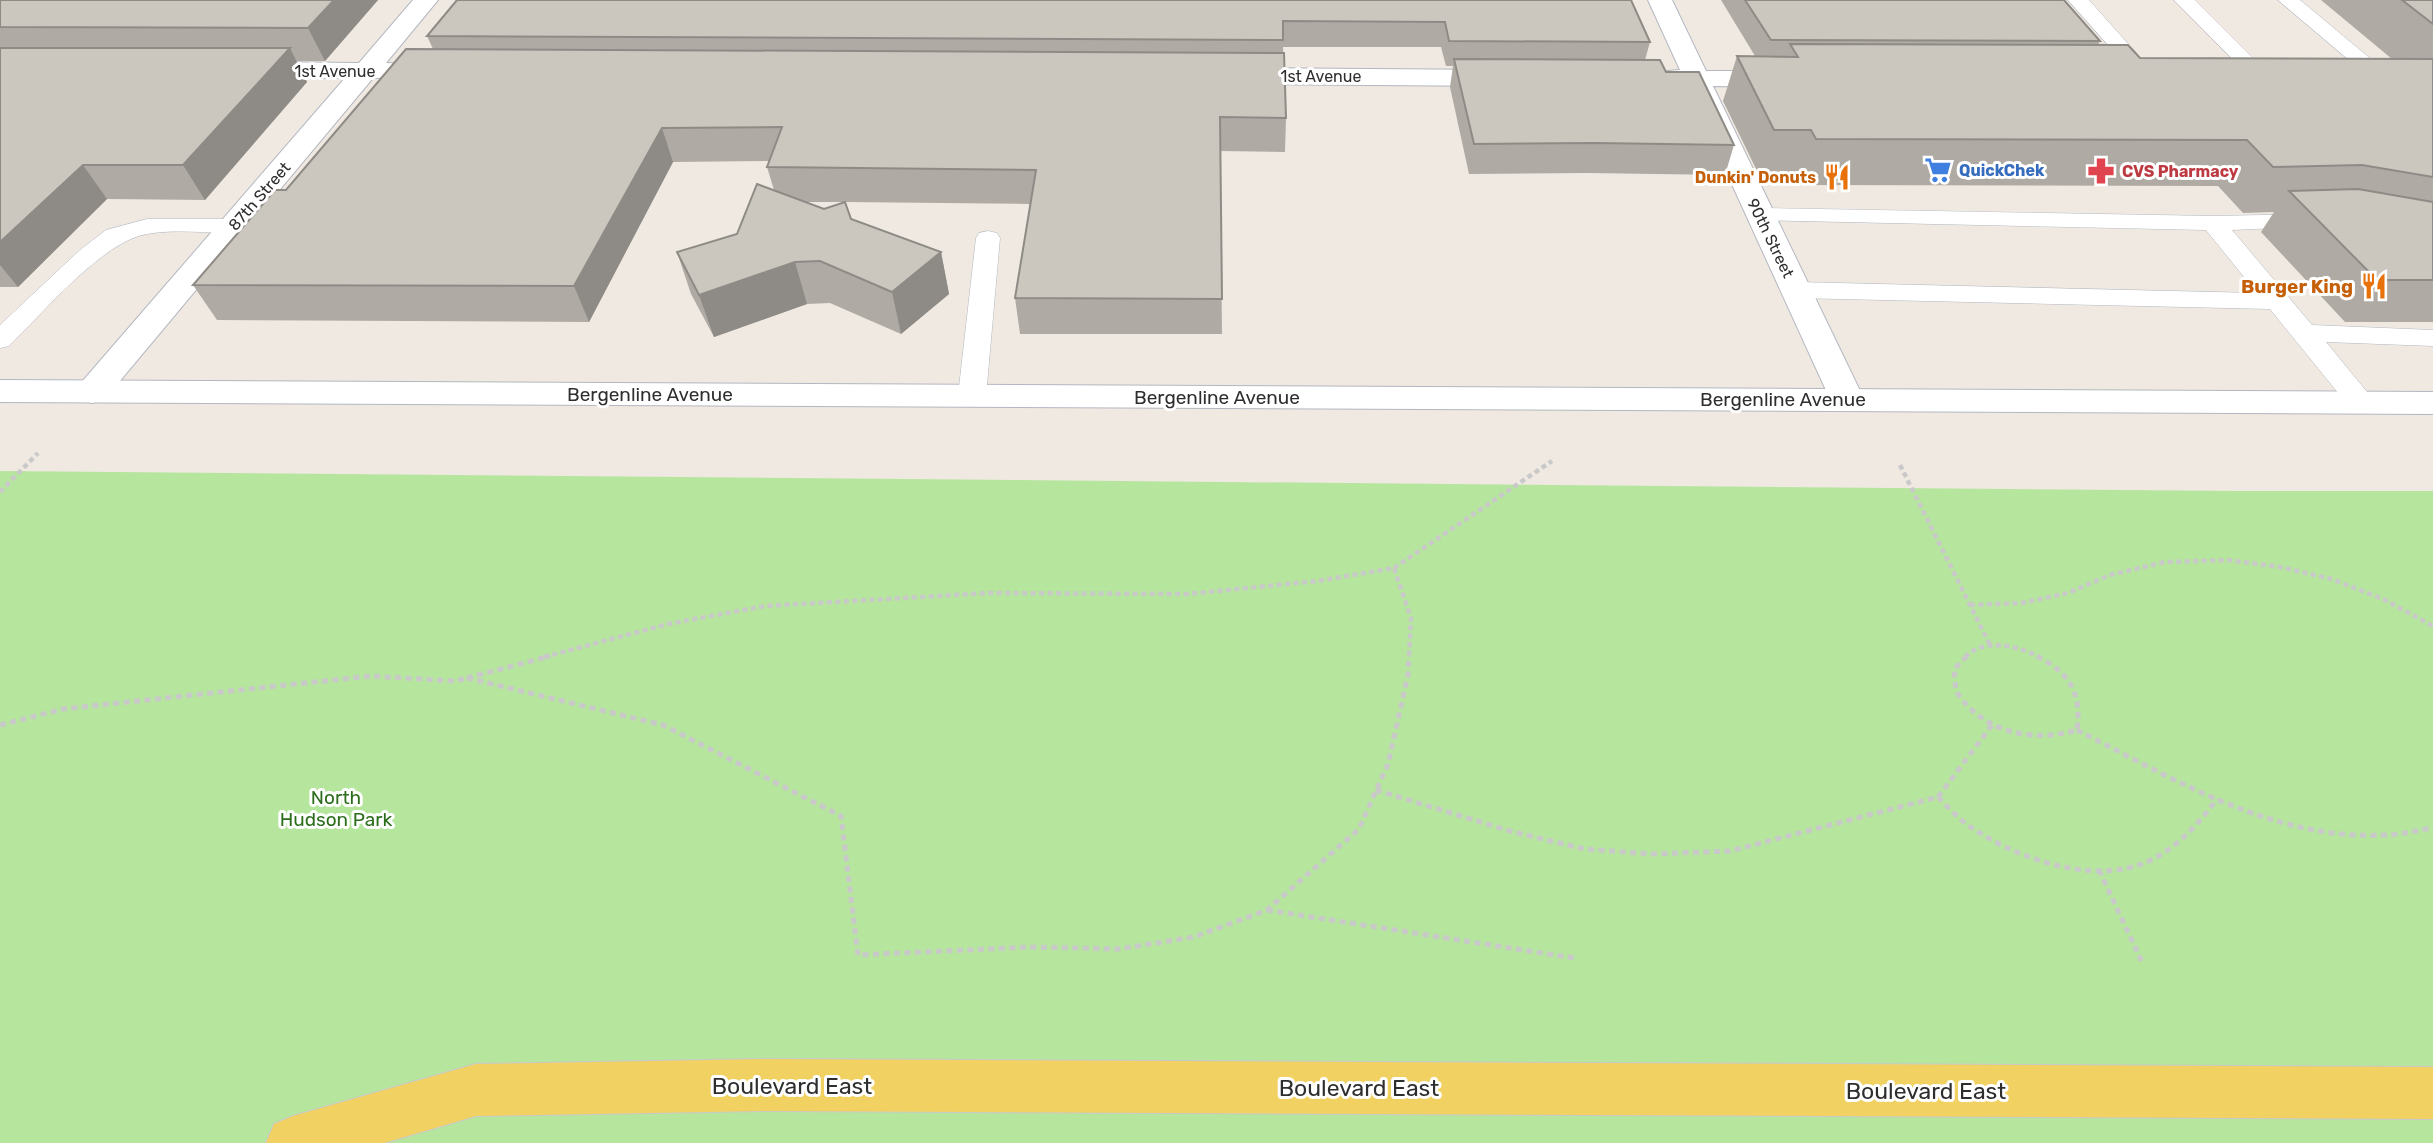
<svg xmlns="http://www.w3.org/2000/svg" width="2433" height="1143" font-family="Rubik,sans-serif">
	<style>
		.green { fill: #b6e59e }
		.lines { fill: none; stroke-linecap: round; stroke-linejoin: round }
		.service-casing { stroke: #b4b7c1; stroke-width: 1 }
		.minor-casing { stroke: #b4b7c1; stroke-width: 2 }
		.tertiary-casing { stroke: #b4b7c1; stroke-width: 2 }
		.primary-casing { stroke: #c9c9c9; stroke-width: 2 }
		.path-far1 { stroke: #c9c9c9; stroke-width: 4.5; stroke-dasharray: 5 3.5; stroke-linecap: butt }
		.path { stroke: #c9c9c9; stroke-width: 5; stroke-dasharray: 6 4.5; stroke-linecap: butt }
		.service { fill: #fff; fill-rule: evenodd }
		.minor { fill: #fff; fill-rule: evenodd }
		.tertiary { fill: #fff; fill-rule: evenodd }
		.primary { fill: #f2d163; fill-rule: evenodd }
		.wall { fill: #afaba4; fill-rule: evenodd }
		.shaded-wall { fill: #8e8b86 }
		.building { fill: #cbc7bf; stroke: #8e8b86; stroke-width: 2 }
		.labels { text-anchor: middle; stroke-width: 6; stroke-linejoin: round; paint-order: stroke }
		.far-street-label { font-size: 16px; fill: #2e2e2e; stroke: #fff }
		.far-shop-label { font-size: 16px; font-weight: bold; fill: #366cbe; stroke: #fff; text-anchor: start }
		.far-health-label { font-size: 16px; font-weight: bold; fill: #be3a42; stroke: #fff; text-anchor: start }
		.far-food-label { font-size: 16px; font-weight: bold; fill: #c56008; stroke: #fff; text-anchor: end }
		.food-label { font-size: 19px; font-weight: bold; fill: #c56008; stroke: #fff; text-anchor: end }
		.street-label { font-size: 19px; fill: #2e2e2e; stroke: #fff }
		.park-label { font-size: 19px; fill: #2c6e1b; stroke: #fff }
		.near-street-label { font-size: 23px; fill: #2e2e2e; stroke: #fff }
	</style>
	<rect width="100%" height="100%" fill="#efe9e1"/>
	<!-- green -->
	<path class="green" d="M 0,471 L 2236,491 L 2433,491 L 2433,1143 L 0,1143 Z"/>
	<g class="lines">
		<!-- service casing -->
		<g class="service-casing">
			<g id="service">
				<path d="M 2068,0 L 2089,0 L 2154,73 L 2158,77 L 2154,81 L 2140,81 Z"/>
				<path d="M 2174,0 L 2195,0 L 2275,80 L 2271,84 L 2257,84 Z"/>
				<path d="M 2278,0 L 2300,0 L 2390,75 L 2394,79 L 2390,83 L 2376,83 Z"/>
				<path d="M 1759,208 L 2213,216 L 2312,214 L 2321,216 L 2324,221 L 2321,226 L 2232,230 L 2312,325 L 2433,330 L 2433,346 L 2326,342 L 2376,403 L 2372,410 L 2362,412 L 2352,410 L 2270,309 L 1796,298 L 1787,295 L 1783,290 L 1787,285 L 1796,282 L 2257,293 L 2206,230 L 1751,220 L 1747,215 L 1751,210 Z"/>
				<path d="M 147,219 L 234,219 L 243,221 L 246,226 L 243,231 L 234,233 C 206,233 174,229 147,234 C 103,241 42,314 9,346 L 0,348 L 0,325 L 80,250 L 106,230 Z"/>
				<path d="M 988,231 L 997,233 L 1000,238 L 986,396 L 982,402 L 972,405 L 962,402 L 958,396 L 976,238 L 979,233 Z"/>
			</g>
		</g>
		<!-- minor casing -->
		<g class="minor-casing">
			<g id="minor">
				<path d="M 413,0 L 438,0 L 386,63 L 448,66 L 452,71 L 448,76 L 373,78 L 104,400 L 92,403 L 80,400 L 75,392 L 80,384 L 345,78 L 251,78 L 242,75 L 238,70 L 242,65 L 251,62 L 359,63 Z"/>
				<path d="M 1648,0 L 1672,0 L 1706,71 L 1783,71 L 1792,74 L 1796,79 L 1792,84 L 1783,87 L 1713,86 L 1864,399 L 1859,407 L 1847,410 L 1835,407 L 1830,399 L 1687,86 L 1642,83 L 1638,78 L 1642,73 L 1680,70 Z"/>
				<path d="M 1234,68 L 1503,70 L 1512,73 L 1516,78 L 1512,83 L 1503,86 L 1234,84 L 1225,81 L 1221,76 L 1225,71 Z"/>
			</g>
		</g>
		<!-- tertiary casing -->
		<g class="tertiary-casing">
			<path id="tertiary" d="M 0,380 L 2433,392 L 2433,414 L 0,402 Z"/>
		</g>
		<!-- primary casing -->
		<g class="primary-casing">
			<path id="primary" d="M 765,1059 L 2433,1067 L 2433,1119 L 765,1111 L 476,1116 L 384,1143 L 266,1143 L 274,1124 L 293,1116 L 476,1064 Z"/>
		</g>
		<!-- path-far1 -->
		<g class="path-far1">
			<path d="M 1900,465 L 1990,645"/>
			<path d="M 0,492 L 38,453"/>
			<path d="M 1394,568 L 1552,461"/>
			<path d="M 1970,605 L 2021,603 L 2068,593 L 2110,575 L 2165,562 L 2228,560 L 2280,567 L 2331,579 L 2383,599 L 2433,626"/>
			<path d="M 544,657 L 668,624 L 765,606 L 988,593 L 1188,594 L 1317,581 L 1394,568 L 1411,618 L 1409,657"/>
			<path d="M 1965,657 C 1985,637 2017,646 2040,657"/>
		</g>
		<!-- path -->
		<g class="path">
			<path d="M 1967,656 L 1954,669 L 1956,691 C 1983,733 2032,743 2077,730 C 2082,694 2070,672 2036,656"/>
			<path d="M 467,678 L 663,725 L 841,816 L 858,955 L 1030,947 L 1119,949 L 1194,937 L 1267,910 L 1359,829 L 1388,764 L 1408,675 L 1409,656"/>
			<path d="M 467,678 L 550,656"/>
			<path d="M 0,725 L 63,709 L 370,676 L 454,681 L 467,678"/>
			<path d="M 2077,730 C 2172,778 2274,841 2385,835 C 2401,835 2417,830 2433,828"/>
			<path d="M 1376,790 L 1510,831 L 1584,849 L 1652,854 L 1730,851 L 1938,797 L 1992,725"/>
			<path d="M 1938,797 C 1948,807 1958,818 1969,826 C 2017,859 2096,887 2151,860 C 2179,846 2199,823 2217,799"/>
			<path d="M 2099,870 L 2142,962"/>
			<path d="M 1267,910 L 1574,958"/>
		</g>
		<!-- service -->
		<use href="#service" class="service"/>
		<!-- minor -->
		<use href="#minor" class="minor"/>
		<!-- tertiary -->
		<use href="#tertiary" class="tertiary"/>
		<!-- primary -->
		<use href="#primary" class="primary"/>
	</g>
	<!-- wall -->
	<g class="wall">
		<path d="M 0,0 L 378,0 L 325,61 L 296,61 L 307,82 L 205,200 L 107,199 L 18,287 L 0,287 Z"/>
		<path d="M 1631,0 L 1650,42 L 1645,60 L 1666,72 L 1734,145 L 1725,175 L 1588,173 L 1469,174 L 1450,87 L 1453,66 L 1446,66 L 1441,47 L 1283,47 L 1286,118 L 1285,152 L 1220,151 L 1222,334 L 1020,334 L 1015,298 L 1030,204 L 845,202 L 851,219 L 941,252 L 949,294 L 901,334 L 830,303 L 807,304 L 714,337 L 691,294 L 677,252 L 737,234 L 774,190 L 767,167 L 769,161 L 673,162 L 589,322 L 217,320 L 193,285 L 286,190 L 433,49 L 427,36 ZM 806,202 L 845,202 L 824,209 Z"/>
		<path d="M 1721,0 L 2064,0 L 2100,41 L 2098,45 L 2140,58 L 2392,59 L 2321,0 L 2433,0 L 2433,322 L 2345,322 L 2261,232 L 2274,212 L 2243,213 L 2218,186 L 1799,185 L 1794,176 L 1759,175 L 1723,101 L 1737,56 L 1755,56 Z"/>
	</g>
	<!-- shaded-wall -->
	<g class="shaded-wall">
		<path d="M 334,0 L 378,0 L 325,61 L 308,28 Z"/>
		<path d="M 290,48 L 307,82 L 205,200 L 183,165 Z"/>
		<path d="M 662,128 L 673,162 L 589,322 L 574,286 Z"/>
		<path d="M 83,165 L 107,199 L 18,287 L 0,265 L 0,242 Z"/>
		<path d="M 941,252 L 949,294 L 901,334 L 892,292 Z"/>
		<path d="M 795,262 L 807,304 L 714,337 L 699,295 Z"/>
	</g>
	<!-- building -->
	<g class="building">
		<path d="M 0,0 L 334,0 L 308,28 L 0,27 Z"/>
		<path d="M 457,0 L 1631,0 L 1650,42 L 1449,41 L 1445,22 L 1283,21 L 1283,40 L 427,36 Z"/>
		<path d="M 1745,0 L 2064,0 L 2100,41 L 1771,40 Z"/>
		<path d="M 2402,0 L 2433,0 L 2433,24 Z"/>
		<path d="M 1790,44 L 2128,45 L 2140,58 L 2433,59 L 2433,177 L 2362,165 L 2273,167 L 2247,140 L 1816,139 L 1811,130 L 1774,130 L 1737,56 L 1798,57 Z"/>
		<path d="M 0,48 L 290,48 L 183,165 L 83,165 L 0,242 Z"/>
		<path d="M 406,49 L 1284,53 L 1286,118 L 1220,117 L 1222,299 L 1015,298 L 1036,170 L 767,167 L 782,127 L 662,128 L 574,286 L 193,285 L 275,190 L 286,190 Z"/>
		<path d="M 1454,59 L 1660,60 L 1666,72 L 1699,72 L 1734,145 L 1595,143 L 1474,144 Z"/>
		<path d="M 757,184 L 824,209 L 845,202 L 851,219 L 941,252 L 892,292 L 820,261 L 795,262 L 699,295 L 677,252 L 737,234 Z"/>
		<path d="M 2358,189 L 2433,202 L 2433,280 L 2377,280 L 2289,191 Z"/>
	</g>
	<!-- icons -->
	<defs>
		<g id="supermarket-bare" transform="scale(2.1)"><path d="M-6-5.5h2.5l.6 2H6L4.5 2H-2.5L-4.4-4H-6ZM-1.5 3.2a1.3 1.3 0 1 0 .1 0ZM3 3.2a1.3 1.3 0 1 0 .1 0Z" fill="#3f7fe0" stroke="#fff" stroke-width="2.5" paint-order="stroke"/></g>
		<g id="pharmacy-bare" transform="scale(2.1)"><path d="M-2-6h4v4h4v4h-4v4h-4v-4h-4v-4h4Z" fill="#e0444e" stroke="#fff" stroke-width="2.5" paint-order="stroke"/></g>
		<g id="restaurant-bare" transform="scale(2.1)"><path d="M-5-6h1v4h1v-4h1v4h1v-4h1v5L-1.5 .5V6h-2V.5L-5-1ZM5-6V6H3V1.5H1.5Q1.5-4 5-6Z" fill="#e8710a" stroke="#fff" stroke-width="2.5" paint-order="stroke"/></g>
	</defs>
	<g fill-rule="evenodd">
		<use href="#supermarket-bare" x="1938" y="170"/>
		<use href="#pharmacy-bare" x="2101" y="171"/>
		<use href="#restaurant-bare" x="1837" y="177"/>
		<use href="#restaurant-bare" x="2374" y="286"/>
	</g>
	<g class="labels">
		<!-- far-street labels -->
		<g class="far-street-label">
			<text x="335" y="77">1st Avenue</text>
			<text x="1321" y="82">1st Avenue</text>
			<text transform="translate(259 196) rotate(-49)" y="6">87th Street</text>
			<text transform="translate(1771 238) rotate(64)" y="6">90th Street</text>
		</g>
		<!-- far-shop labels -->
		<g class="far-shop-label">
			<text x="1959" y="176">QuickChek</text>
		</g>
		<!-- far-health labels -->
		<g class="far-health-label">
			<text x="2122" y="177">CVS Pharmacy</text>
		</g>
		<!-- far-food labels -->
		<g class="far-food-label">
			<text x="1816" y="183">Dunkin' Donuts</text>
		</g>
		<!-- food labels -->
		<g class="food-label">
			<text x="2353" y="293">Burger King</text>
		</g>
		<!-- street labels -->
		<g class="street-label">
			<text x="650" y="401">Bergenline Avenue</text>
			<text x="1217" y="404">Bergenline Avenue</text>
			<text x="1783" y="406">Bergenline Avenue</text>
		</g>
		<!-- park labels -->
		<g class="park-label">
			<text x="336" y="804">North<tspan x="336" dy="22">Hudson Park</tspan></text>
		</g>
		<!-- near-street labels -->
		<g class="near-street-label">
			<text x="792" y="1094">Boulevard East</text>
			<text x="1359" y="1096">Boulevard East</text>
			<text x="1926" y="1099">Boulevard East</text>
		</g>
	</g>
</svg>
